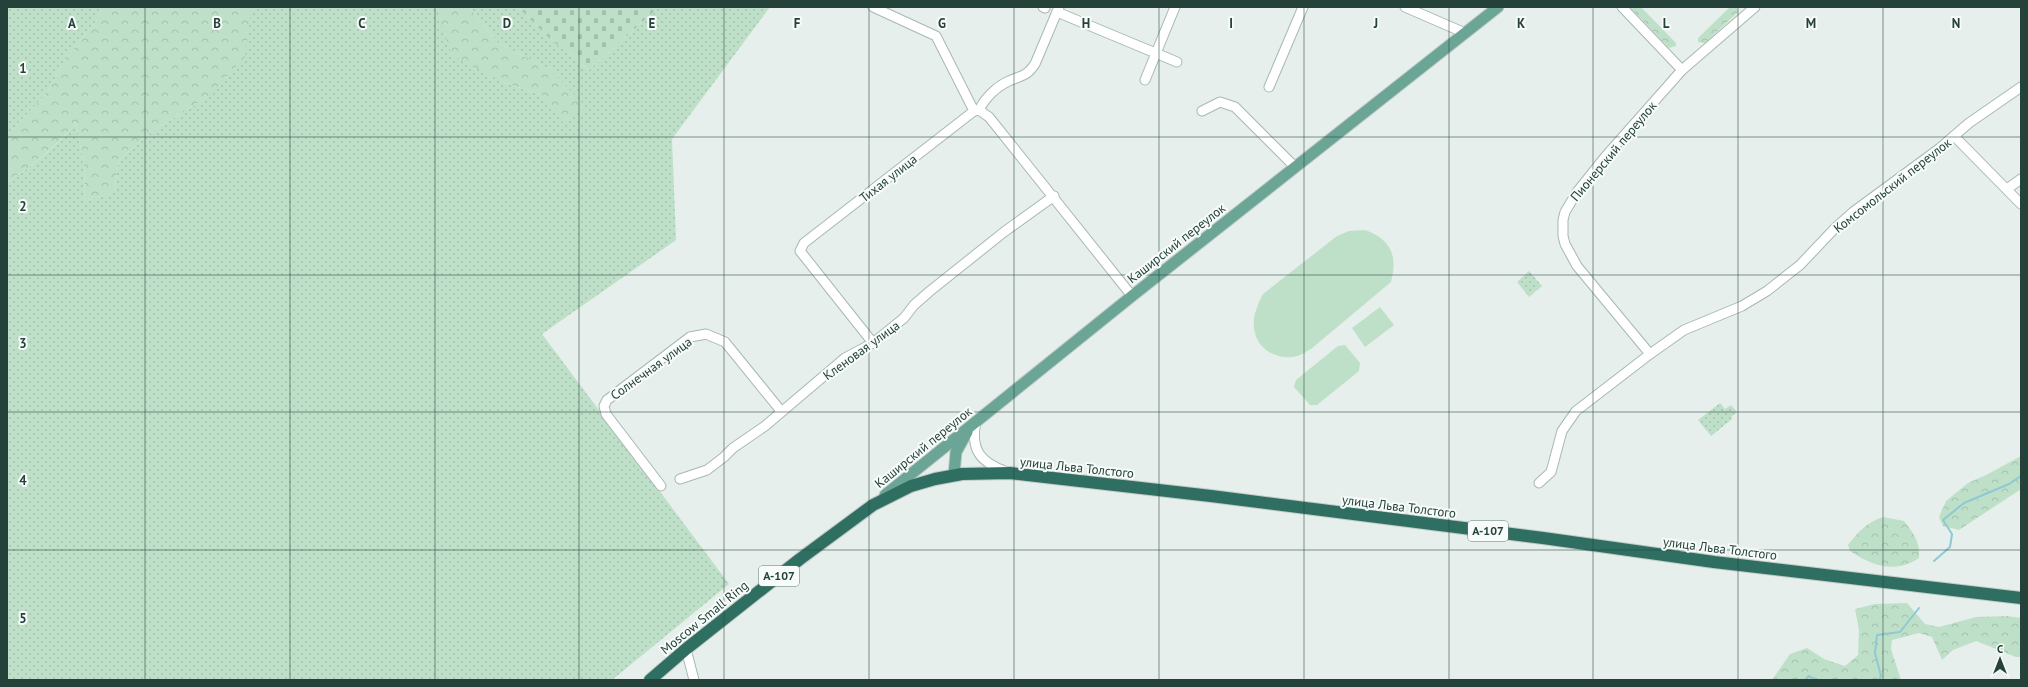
<svg xmlns="http://www.w3.org/2000/svg" width="2028" height="687" font-family="'PT Sans',sans-serif">
	<style>
		.grass { fill: url(#grass-dots) }
		.forest { fill: url(#forest-crowns) }
		.cemetery { fill: url(#cemetery-stones) }
		.pitch { fill: #bfe0c8 }
		.lines { fill: none; stroke-linecap: round; stroke-linejoin: round }
		.stream { stroke: #8ec9d4; stroke-width: 2 }
		.minor-casing { stroke: #a8b8b2; stroke-width: 11 }
		.major-casing { stroke: #c2cac8; stroke-width: 13 }
		.highway-casing { stroke: #c2cac8; stroke-width: 14 }
		.minor { stroke: #fff; stroke-width: 9 }
		.major { stroke: #6aa596; stroke-width: 11 }
		.highway { stroke: #2f6f62; stroke-width: 12 }
		.grid { fill: none; stroke: #24423a; stroke-width: 1; stroke-opacity: 0.55 }
		.labels { text-anchor: middle; stroke-width: 4; stroke-linejoin: round; paint-order: stroke }
		.shield { fill: #f7fbf9; stroke: #637a73; stroke-width: 1 }
		.shield-label { font-size: 12px; font-weight: bold; fill: #24423a }
		.street-label { font-size: 13px; fill: #24423a; stroke: #f7fbf9 }
		.grid-label { font-size: 13px; text-anchor: middle; font-weight: bold; fill: #24423a; stroke: #f7fbf9; stroke-width: 4; stroke-linejoin: round; paint-order: stroke }
	</style>
	<defs>
		<pattern id="grass-dots" width="8" height="8" patternUnits="userSpaceOnUse"><rect width="8" height="8" fill="#bfe0c8"/><path d="M2 2h.1M6 6h.1" fill="none" stroke="#a4c1ad" stroke-width="1.8" stroke-linecap="round"/></pattern>
		<pattern id="forest-crowns" width="20" height="18" patternUnits="userSpaceOnUse"><rect width="20" height="18" fill="#bfe0c8"/><path d="M2 6a3 3 0 1 1 6 0M12 15a3 3 0 1 1 6 0" fill="none" stroke="#a4c1ad"/></pattern>
		<pattern id="cemetery-stones" width="16" height="16" patternUnits="userSpaceOnUse"><rect width="16" height="16" fill="#bfe0c8"/><path d="M2 7V4a2 2 0 0 1 4 0v3zM10 15v-3a2 2 0 0 1 4 0v3z" fill="#a4c1ad"/></pattern>
	</defs>
	<rect width="100%" height="100%" fill="#e6efeb"/>
	<!-- grass -->
	<g class="grass">
		<path d="M 7,7 L 103,7 L 96,21 L 64,61 L 48,92 L 7,135 Z"/>
		<path d="M 252,7 L 433,7 L 503,82 L 542,95 L 563,122 L 551,70 L 498,43 L 469,7 L 518,7 L 548,37 L 589,70 L 659,7 L 770,7 L 672,139 L 676,240 L 542,334 L 729,584 L 612,680 L 7,680 L 7,182 C 34,166 56,146 76,123 L 84,165 L 85,201 L 114,192 L 119,160 L 151,132 L 209,96 Z"/>
		<path d="M 1529,271 L 1542,286 L 1529,297 L 1517,282 Z"/>
		<path d="M 1720,403 L 1725,409 L 1731,405 L 1737,412 L 1731,417 L 1732,419 L 1711,436 L 1698,420 Z"/>
	</g>
	<!-- forest -->
	<g class="forest">
		<path d="M 103,7 L 252,7 L 245,57 L 209,96 L 151,132 L 119,160 L 114,192 L 85,201 L 84,165 L 76,123 C 55,146 34,166 7,182 L 7,135 L 48,92 L 64,61 L 96,21 Z"/>
		<path d="M 433,7 L 469,7 L 498,43 L 551,70 L 587,108 L 562,122 L 542,95 L 503,82 L 452,55 L 437,13 Z"/>
		<path d="M 1630,7 L 1641,7 L 1676,43 L 1676,46 L 1669,48 Z"/>
		<path d="M 1730,7 L 1737,7 L 1738,12 L 1705,43 L 1698,42 L 1698,38 Z"/>
		<path d="M 2021,456 L 2021,489 L 1959,530 L 1943,526 L 1939,517 L 1946,501 L 1968,483 L 1988,474 Z"/>
		<path d="M 1883,517 L 1904,521 C 1913,533 1921,542 1919,558 C 1895,574 1872,566 1850,551 L 1848,545 C 1859,531 1866,523 1883,517 Z"/>
		<path d="M 1907,603 L 1925,624 L 1939,627 L 1976,617 L 2007,616 L 2021,618 L 2021,657 L 2016,657 L 1976,641 L 1953,650 L 1942,660 L 1932,637 L 1919,633 L 1892,640 L 1891,649 L 1901,680 L 1772,680 L 1790,654 L 1807,648 L 1824,659 L 1845,666 L 1858,655 L 1859,630 L 1855,609 L 1875,604 Z"/>
	</g>
	<!-- cemetery -->
	<path class="cemetery" d="M 518,7 L 659,7 L 589,70 L 548,37 Z"/>
	<!-- pitch -->
	<g class="pitch">
		<path d="M 1365,230 C 1391,239 1398,256 1391,282 L 1311,349 C 1307,351 1302,355 1297,356 C 1280,361 1259,351 1255,333 C 1251,319 1257,306 1263,294 L 1337,236 L 1349,231 Z"/>
		<path d="M 1380,307 L 1394,325 L 1365,347 L 1352,328 Z"/>
		<path d="M 1345,345 L 1360,363 L 1359,371 L 1317,405 L 1310,405 L 1294,387 L 1296,380 L 1338,346 Z"/>
	</g>
	<g class="lines">
		<!-- stream -->
		<g class="stream">
			<path d="M 1934,561 L 1950,547 L 1952,534 L 1943,520 L 1964,503 L 2009,484 L 2021,476"/>
			<path d="M 1805,680 L 1809,676 L 1816,680"/>
			<path d="M 1879,680 L 1881,676 L 1875,653 L 1877,635 L 1900,632 L 1919,608"/>
		</g>
		<!-- minor casing -->
		<g class="minor-casing">
			<g id="minor">
				<path d="M 873,7 L 936,36 L 974,111"/>
				<path d="M 1043,7 L 1045,8"/>
				<path d="M 1405,7 L 1465,33"/>
				<path d="M 1622,7 L 1682,70"/>
				<path d="M 1057,12 L 1177,62"/>
				<path d="M 1145,80 L 1175,7"/>
				<path d="M 1269,87 L 1303,7"/>
				<path d="M 979,110 L 989,117 L 1132,296"/>
				<path d="M 979,110 C 985,98 997,86 1009,81 C 1022,75 1026,77 1035,64 L 1059,7"/>
				<path d="M 1202,111 L 1220,102 L 1235,107 L 1295,167"/>
				<path d="M 1954,136 L 2021,204"/>
				<path d="M 2007,189 L 2021,179"/>
				<path d="M 873,343 L 800,251 L 804,243 L 974,111 L 979,110"/>
				<path d="M 1650,354 L 1577,266 L 1565,244 L 1563,236 L 1563,220 L 1565,212 L 1577,192 L 1605,157 L 1682,70 L 1755,7"/>
				<path d="M 976,421 C 970,450 980,462 1007,472"/>
				<path d="M 680,479 L 707,470 L 724,457 L 733,448 L 765,426 L 845,358 L 873,343 L 904,318 L 914,305 L 930,291 L 1004,232 L 1054,196"/>
				<path d="M 1539,483 L 1551,472 L 1562,431 L 1576,411 L 1650,354 L 1684,330 L 1742,306 L 1767,291 L 1800,265 L 1836,227 L 1853,212 L 1940,148 L 1969,123 L 2021,87"/>
				<path d="M 661,486 L 606,414 L 604,406 L 607,400 L 690,337 L 706,334 L 725,342 L 781,411"/>
				<path d="M 686,649 L 694,680"/>
			</g>
		</g>
		<!-- major casing -->
		<g class="major-casing">
			<g id="major">
				<path d="M 954,475 L 956,452 L 967,432"/>
				<path d="M 885,495 L 1132,296 L 1498,7"/>
			</g>
		</g>
		<!-- highway casing -->
		<g class="highway-casing">
			<path id="highway" d="M 650,680 L 686,649 L 800,559 L 873,505 L 911,486 L 935,479 L 962,474 L 1010,473 L 1211,496 L 1543,538 L 1714,562 L 2021,598"/>
		</g>
		<!-- minor -->
		<use href="#minor" class="minor"/>
		<!-- major -->
		<use href="#major" class="major"/>
		<!-- highway -->
		<use href="#highway" class="highway"/>
	</g>
	<!-- grid -->
	<path class="grid" d="M 145,7 L 145,680M 290,7 L 290,680M 435,7 L 435,680M 579,7 L 579,680M 724,7 L 724,680M 869,7 L 869,680M 1014,7 L 1014,680M 1159,7 L 1159,680M 1304,7 L 1304,680M 1449,7 L 1449,680M 1593,7 L 1593,680M 1738,7 L 1738,680M 1883,7 L 1883,680M 7,137 L 2021,137M 7,275 L 2021,275M 7,412 L 2021,412M 7,550 L 2021,550"/>
	<g class="labels">
		<!-- shield labels -->
		<g class="shield">
			<rect x="1468" y="521" width="40" height="20" rx="3"/>
			<rect x="759" y="566" width="40" height="20" rx="3"/>
		</g>
		<g class="shield-label">
			<text x="1488" y="535">А-107</text>
			<text x="779" y="580">А-107</text>
		</g>
		<!-- street labels -->
		<g class="street-label">
			<text transform="translate(1613 151) rotate(-50)" y="5">Пионерский переулок</text>
			<text transform="translate(888 178) rotate(-38)" y="5">Тихая улица</text>
			<text transform="translate(1892 185) rotate(-38)" y="5">Комсомольский переулок</text>
			<text transform="translate(1176 243) rotate(-38)" y="5">Каширский переулок</text>
			<text transform="translate(861 350) rotate(-36)" y="5">Кленовая улица</text>
			<text transform="translate(651 368) rotate(-36)" y="5">Солнечная улица</text>
			<text transform="translate(923 447) rotate(-39)" y="5">Каширский переулок</text>
			<text transform="translate(1077 467) rotate(6)" y="5">улица Льва Толстого</text>
			<text transform="translate(1399 506) rotate(7)" y="5">улица Льва Толстого</text>
			<text transform="translate(1720 548) rotate(7)" y="5">улица Льва Толстого</text>
			<text transform="translate(704 617) rotate(-39)" y="5">Moscow Small Ring</text>
		</g>
	</g>
	<g class="grid-label">
		<text x="72" y="28">A</text>
		<text x="217" y="28">B</text>
		<text x="362" y="28">C</text>
		<text x="507" y="28">D</text>
		<text x="652" y="28">E</text>
		<text x="797" y="28">F</text>
		<text x="942" y="28">G</text>
		<text x="1086" y="28">H</text>
		<text x="1231" y="28">I</text>
		<text x="1376" y="28">J</text>
		<text x="1521" y="28">K</text>
		<text x="1666" y="28">L</text>
		<text x="1811" y="28">M</text>
		<text x="1956" y="28">N</text>
		<text x="23" y="73">1</text>
		<text x="23" y="211">2</text>
		<text x="23" y="348">3</text>
		<text x="23" y="485">4</text>
		<text x="23" y="623">5</text>
	</g>
	<!-- border -->
	<rect width="2028" height="687" fill="none" stroke="#24423a" stroke-width="16"/>
	<!-- north arrow -->
	<g transform="translate(2000 659)" stroke="#f7fbf9" stroke-width="3" paint-order="stroke">
	<path d="M0-3L7 15L0 10L-7 15Z" fill="#24423a"/>
	<text y="-6" font-size="11" font-weight="bold" text-anchor="middle" fill="#24423a">С</text>
	</g>
</svg>
